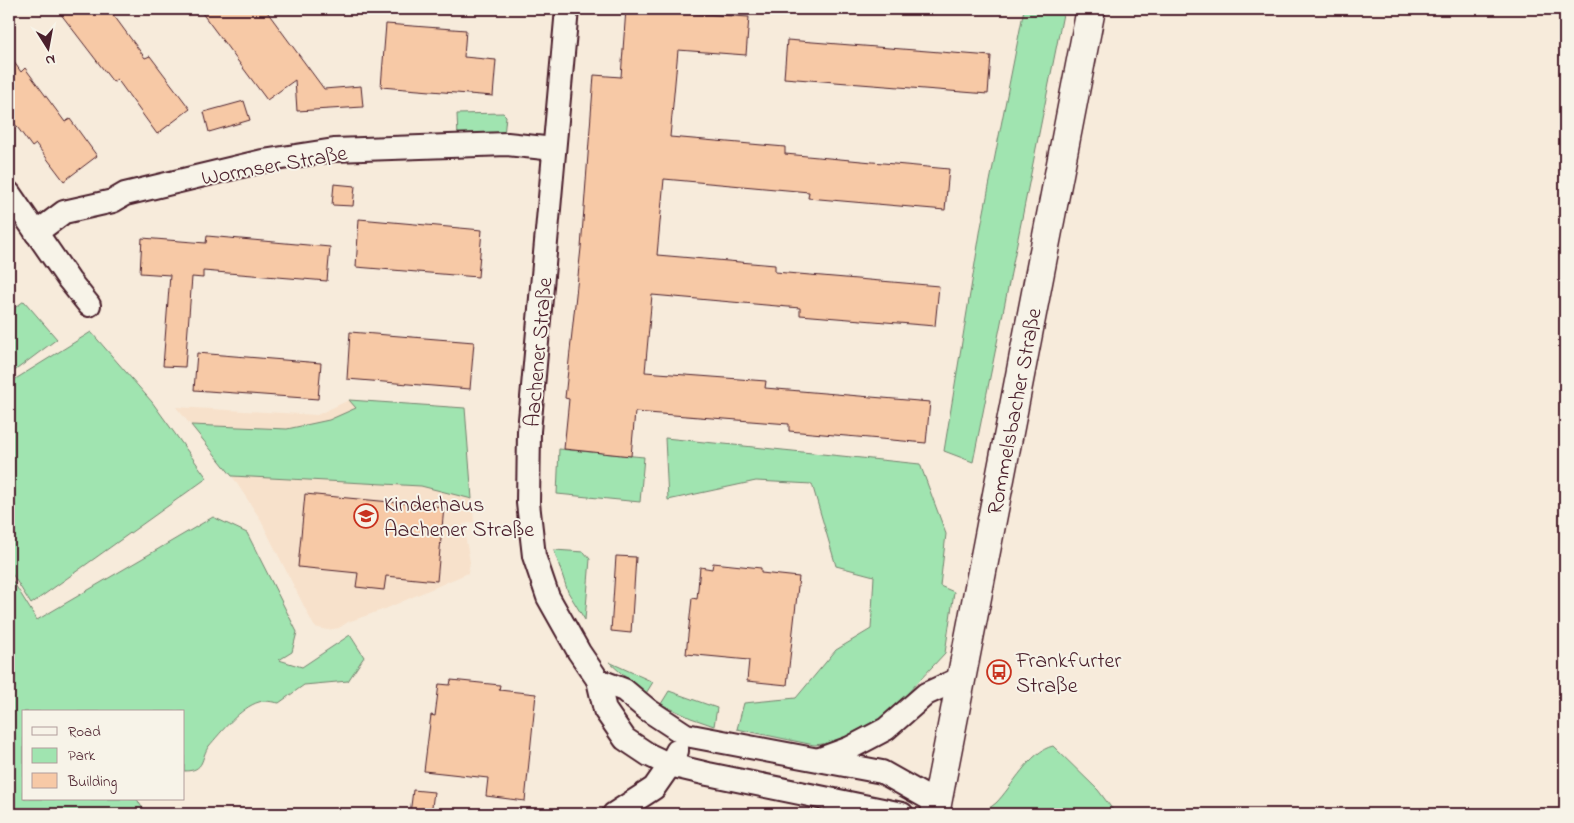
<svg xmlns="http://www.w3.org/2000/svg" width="1574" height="823" font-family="'Indie Flower',sans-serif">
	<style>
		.built { fill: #f7e1cb }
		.green { fill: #a0e4b0; stroke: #75826e }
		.building { fill: #f7c9a6; stroke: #4a1f2b }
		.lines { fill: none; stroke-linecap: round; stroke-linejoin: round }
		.street-casing { stroke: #4a1f2b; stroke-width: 26 }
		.secondary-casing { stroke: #4a1f2b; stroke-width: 31 }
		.street { stroke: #f7f3e8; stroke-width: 22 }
		.secondary { stroke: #f7f3e8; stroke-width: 28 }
		.labels { text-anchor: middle; stroke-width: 4; stroke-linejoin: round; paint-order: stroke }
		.street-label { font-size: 22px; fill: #4a1f2b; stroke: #f7f3e8 }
		.poi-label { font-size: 22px; fill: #4a1f2b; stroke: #f7f3e8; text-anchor: start }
	</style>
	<rect width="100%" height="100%" fill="#f7ebdb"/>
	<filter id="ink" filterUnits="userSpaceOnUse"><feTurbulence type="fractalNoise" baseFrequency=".02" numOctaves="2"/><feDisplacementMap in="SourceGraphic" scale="10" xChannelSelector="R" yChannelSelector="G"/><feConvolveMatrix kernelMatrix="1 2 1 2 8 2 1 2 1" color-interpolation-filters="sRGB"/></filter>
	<g filter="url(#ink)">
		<!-- built -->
		<path class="built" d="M 349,400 L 465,408 L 474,522 L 463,524 L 470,562 L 468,573 L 385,609 L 348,622 L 339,628 L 327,630 L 315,627 L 313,624 L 259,517 L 232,476 L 176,407 L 317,415 Z"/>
		<!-- green -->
		<g class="green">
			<path d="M 1024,9 L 1064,9 L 973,462 L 944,451 L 981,227 Z"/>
			<path d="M 503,113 L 506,116 L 504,136 L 458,137 L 457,114 Z"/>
			<path d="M 24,301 L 57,339 L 9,375 L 9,312 Z"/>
			<path d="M 91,332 L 152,402 L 207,478 L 31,604 L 9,569 L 9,383 Z"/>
			<path d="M 349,400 L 465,408 L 472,499 L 421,486 L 232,476 L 191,425 L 287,429 L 329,420 L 356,408 Z"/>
			<path d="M 665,438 L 920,464 L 946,534 L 940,586 L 954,592 L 945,653 L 881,722 L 849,741 L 814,745 L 737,729 L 744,703 L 796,698 L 836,650 L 871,629 L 874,576 L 836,566 L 812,484 L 756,481 L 668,500 Z"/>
			<path d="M 559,449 L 644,457 L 640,502 L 557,494 Z"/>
			<path d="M 213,517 L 247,533 L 297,632 L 292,652 L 279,660 L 302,667 L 350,635 L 364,657 L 348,681 L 304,685 L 279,703 C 273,702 264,700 259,702 C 241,707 221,732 209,746 C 200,758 206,771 184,771 L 184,712 L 24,712 L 24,799 L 137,799 L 141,806 L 150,814 L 9,814 L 9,706 L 12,696 L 9,674 L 9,575 L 37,620 Z"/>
			<path d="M 554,550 L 584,552 L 590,559 L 585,620 L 568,592 Z"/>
			<path d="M 609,662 L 653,682 L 645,695 Z"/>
			<path d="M 669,691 L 717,708 L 714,726 L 691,718 L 661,704 Z"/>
			<path d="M 1053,746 L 1098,790 L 1116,814 L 980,814 C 985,811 991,807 996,803 C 1012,787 1030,751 1053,746 Z"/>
		</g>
		<!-- building -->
		<g class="building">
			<path d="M 57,9 L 109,9 L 145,58 L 150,56 L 190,109 L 157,134 L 117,79 L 113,82 Z"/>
			<path d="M 199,9 L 265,9 L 324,89 L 361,86 L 363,107 L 297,111 L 295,80 L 267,100 Z"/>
			<path d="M 626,9 L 749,17 L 746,55 L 678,50 L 670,137 L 785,147 L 785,154 L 949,169 L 945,210 L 808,198 L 809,192 L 664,179 L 657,255 L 775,265 L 775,272 L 939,286 L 935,326 L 800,315 L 800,308 L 652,295 L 645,372 L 766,381 L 765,388 L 930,402 L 926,443 L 789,431 L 789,424 L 635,412 L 631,456 L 564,449 L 569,399 L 565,398 L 581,248 L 594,75 L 621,77 Z"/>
			<path d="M 386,24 L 466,30 L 464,57 L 496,60 L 493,96 L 381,87 Z"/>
			<path d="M 787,40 L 991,56 L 988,94 L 784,78 Z"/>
			<path d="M 9,55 L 21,72 L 25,68 L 65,122 L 70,119 L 97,156 L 64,181 L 36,144 L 32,147 L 9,116 Z"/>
			<path d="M 244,101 L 250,120 L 209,132 L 204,112 Z"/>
			<path d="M 334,184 L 355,186 L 353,206 L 332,205 Z"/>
			<path d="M 359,219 L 482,230 L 478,277 L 356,267 Z"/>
			<path d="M 207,236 L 330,247 L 327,281 L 203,271 L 203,278 L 192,277 L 185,367 L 163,366 L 170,275 L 140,273 L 142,238 L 206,243 Z"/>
			<path d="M 350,332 L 474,342 L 470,389 L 347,379 Z"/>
			<path d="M 197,353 L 321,363 L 318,399 L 194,390 Z"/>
			<path d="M 305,494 L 444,507 L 437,581 L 386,576 L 384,590 L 356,587 L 358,573 L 298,567 Z"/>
			<path d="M 616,556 L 636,557 L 631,633 L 611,631 Z"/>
			<path d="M 713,563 L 761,568 L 761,573 L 799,577 L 787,685 L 747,681 L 749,660 L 686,654 L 692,598 L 697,599 L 700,567 L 712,569 Z"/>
			<path d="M 451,680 L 500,685 L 499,690 L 536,694 L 525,801 L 486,796 L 488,778 L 424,771 L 431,715 L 435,716 L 439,684 L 450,685 Z"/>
			<path d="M 413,790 L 434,792 L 431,814 L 410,814 Z"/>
		</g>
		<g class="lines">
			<!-- street casing -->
			<g class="street-casing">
				<g id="street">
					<path d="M 567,9 L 529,431 L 528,503 L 534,556 L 548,597 L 579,652 L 598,680"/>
					<path d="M 9,193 L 69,280 L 89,305"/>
					<path d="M 36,233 L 64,212 L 113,201 L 125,194 L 263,161 L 334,150 L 507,144 L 554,149"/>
					<path d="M 820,759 L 850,748 L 886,729 L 926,694 L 961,678"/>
					<path d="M 614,814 L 654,788 L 670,765 L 677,751"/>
					<path d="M 902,814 L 708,774 L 670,765 L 649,755 L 625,739 L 605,710 L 598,680 L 624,690 L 648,710 L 686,735 L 882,772 L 937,803"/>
				</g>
			</g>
			<!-- secondary casing -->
			<g class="secondary-casing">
				<path id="secondary" d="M 935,814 L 1091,9"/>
			</g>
			<!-- street -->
			<use href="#street" class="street"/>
			<!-- secondary -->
			<use href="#secondary" class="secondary"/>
		</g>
	</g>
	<!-- icons -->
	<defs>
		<g id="school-ring" transform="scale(1.25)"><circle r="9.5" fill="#f7f3e8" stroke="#c8321e" stroke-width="1.5"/><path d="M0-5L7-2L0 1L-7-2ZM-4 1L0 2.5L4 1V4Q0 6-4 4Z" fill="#c8321e"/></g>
		<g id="bus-ring" transform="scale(1.25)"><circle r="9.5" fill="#f7f3e8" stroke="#c8321e" stroke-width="1.5"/><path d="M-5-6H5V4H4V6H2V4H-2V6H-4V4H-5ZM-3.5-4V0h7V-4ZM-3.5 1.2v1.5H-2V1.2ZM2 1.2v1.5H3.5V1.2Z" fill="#c8321e"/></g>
	</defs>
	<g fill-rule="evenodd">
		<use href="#school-ring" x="366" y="516"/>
		<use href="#bus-ring" x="999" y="672"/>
	</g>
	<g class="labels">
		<!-- street labels -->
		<g class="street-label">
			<text transform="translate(274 164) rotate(-10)" y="8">Wormser Straße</text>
			<text transform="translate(537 352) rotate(-85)" y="8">Aachener Straße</text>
			<text transform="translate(1013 411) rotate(-79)" y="8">Rommelsbacher Straße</text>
		</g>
		<!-- poi labels -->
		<g class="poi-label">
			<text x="384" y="511">Kinderhaus<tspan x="384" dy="25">Aachener Straße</tspan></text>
			<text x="1016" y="667">Frankfurter<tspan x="1016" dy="25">Straße</tspan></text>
		</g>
	</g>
	<!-- margin -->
	<rect width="1574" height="823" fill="none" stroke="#f7f3e8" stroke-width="30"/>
	<rect x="15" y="15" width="1544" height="793" fill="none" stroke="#4a1f2b" stroke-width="2" filter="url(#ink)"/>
	<!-- legend -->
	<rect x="22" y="710" width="162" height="90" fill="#f7f3e8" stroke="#b29e9c"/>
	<rect x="32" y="727" width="25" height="8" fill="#f7f3e8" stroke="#b29e9c"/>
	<text x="68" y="736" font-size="15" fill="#4a1f2b">Road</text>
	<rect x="32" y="748" width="25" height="15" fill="#a0e4b0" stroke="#b29e9c"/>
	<text x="68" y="760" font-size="15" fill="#4a1f2b">Park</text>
	<rect x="32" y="773" width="25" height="15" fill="#f7c9a6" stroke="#b29e9c"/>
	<text x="68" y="786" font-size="15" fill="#4a1f2b">Building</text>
	<!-- north arrow -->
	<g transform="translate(48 48) rotate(169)" stroke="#f7f3e8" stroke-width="4" paint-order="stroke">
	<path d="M0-4L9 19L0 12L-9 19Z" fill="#4a1f2b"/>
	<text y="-8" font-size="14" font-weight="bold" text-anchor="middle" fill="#4a1f2b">N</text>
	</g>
</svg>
